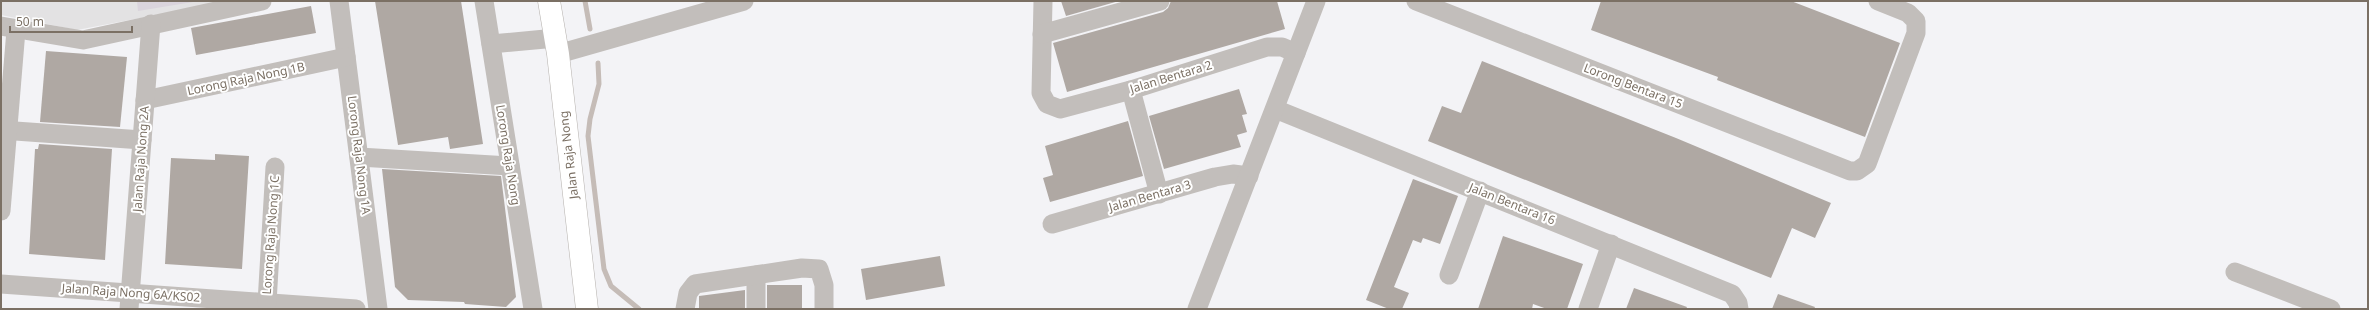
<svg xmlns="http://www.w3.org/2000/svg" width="2369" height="310" font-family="'Noto Sans',sans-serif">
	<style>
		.built { fill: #e3e2e3 }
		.green { fill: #dad4dc }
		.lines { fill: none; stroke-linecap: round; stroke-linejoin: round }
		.stream { stroke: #c5bcb7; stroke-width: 5 }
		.building { fill: #afa8a3 }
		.major-casing { stroke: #b5b1ad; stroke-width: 23 }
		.minor { stroke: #c2bebb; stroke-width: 19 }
		.major { stroke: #fff; stroke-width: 22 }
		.labels { text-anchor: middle; stroke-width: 4; stroke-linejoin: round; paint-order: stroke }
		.street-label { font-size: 12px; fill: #7b7064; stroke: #fff }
	</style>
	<rect width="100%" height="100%" fill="#f3f3f6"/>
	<!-- built -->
	<path class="built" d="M 1,1 L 230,1 L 77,30 L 1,15 Z"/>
	<!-- green -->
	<path class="green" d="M 137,1 L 199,1 L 138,11 Z"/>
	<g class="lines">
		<!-- stream -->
		<g class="stream">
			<path d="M 585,1 L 590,29"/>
			<path d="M 598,63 L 599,84 L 590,119 L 588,136 L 604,269 L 611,286 L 639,309"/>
		</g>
	</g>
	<!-- building -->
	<g class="building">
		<path d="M 375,1 L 461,1 L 483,144 L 450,149 L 448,137 L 398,145 Z"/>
		<path d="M 1061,1 L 1119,1 L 1066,16 Z"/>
		<path d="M 1171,1 L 1277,1 L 1285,29 L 1067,92 L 1053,43 L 1163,12 L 1168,8 Z"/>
		<path d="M 1601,1 L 1791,1 L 1900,43 L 1865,137 L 1717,80 L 1718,77 L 1591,30 Z"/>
		<path d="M 311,6 L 316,33 L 196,55 L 191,28 Z"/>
		<path d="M 46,51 L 127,57 L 120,127 L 40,122 Z"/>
		<path d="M 1482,61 L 1676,138 L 1831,203 L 1815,238 L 1792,228 L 1771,278 L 1428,141 L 1442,106 L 1461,113 Z"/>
		<path d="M 1239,89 L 1247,114 L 1242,115 L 1247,132 L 1237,135 L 1241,147 L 1164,169 L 1149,116 Z"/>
		<path d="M 1128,121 L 1143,176 L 1050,202 L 1043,178 L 1053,175 L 1045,146 Z"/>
		<path d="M 39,144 L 112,149 L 105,260 L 29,254 L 35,149 L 38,149 Z"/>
		<path d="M 215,154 L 249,156 L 242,269 L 165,264 L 171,158 L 215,160 Z"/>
		<path d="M 382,169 L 501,176 L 516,297 L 506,307 L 465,304 L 464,302 L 408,300 L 395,287 Z"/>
		<path d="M 1413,179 L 1458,196 L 1440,244 L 1423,238 L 1421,243 L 1413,240 L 1394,287 L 1409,293 L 1402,309 L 1389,309 L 1366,300 Z"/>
		<path d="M 1503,236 L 1583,264 L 1567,309 L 1547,309 L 1533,304 L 1532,309 L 1478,309 Z"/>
		<path d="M 940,256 L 945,286 L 866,300 L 861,269 Z"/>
		<rect x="767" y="285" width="35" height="24"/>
		<path d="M 1634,288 L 1687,307 L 1686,309 L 1626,309 Z"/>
		<path d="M 745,290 L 745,309 L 699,309 L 699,296 Z"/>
		<path d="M 1778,294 L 1815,307 L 1814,309 L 1772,309 Z"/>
	</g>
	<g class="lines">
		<!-- major casing -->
		<g class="major-casing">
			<path id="major" d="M 549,1 L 558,54 L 587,309"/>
		</g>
		<!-- minor -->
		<g class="minor">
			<path d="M 339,1 L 378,309"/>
			<path d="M 484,1 L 533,309"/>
			<path d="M 1043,1 L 1041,93 L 1047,104 L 1060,109 L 1131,90 L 1267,47 L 1282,47 L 1296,53"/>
			<path d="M 1416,1 L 1850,171 L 1857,171 L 1867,164 L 1916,33 L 1916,21 L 1908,13 L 1878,1"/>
			<path d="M 1,26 L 83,40 L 262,1"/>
			<path d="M 1042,34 L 1160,1"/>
			<path d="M 491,44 L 556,38"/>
			<path d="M 558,54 L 744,1"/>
			<path d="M 1131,90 L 1159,194"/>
			<path d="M 145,100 L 346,57"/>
			<path d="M 1275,109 L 1732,294 L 1738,303 L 1739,309"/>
			<path d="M 1,130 L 142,140"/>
			<path d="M 359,157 L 510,166"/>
			<path d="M 1,211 L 16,30"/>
			<path d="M 1052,224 L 1215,177 L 1233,174 L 1249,176"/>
			<path d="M 2235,272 L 2331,309"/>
			<path d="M 756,275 L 756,309"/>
			<path d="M 1449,275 L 1480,191"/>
			<path d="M 1,284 L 356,309"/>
			<path d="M 267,303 L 275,167"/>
			<path d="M 129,309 L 151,24"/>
			<path d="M 685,309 L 688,293 L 695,284 L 802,268 L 819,269 L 824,285 L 824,309"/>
			<path d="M 1197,309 L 1316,1"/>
			<path d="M 1588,309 L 1611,244"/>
		</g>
		<!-- major -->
		<use href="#major" class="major"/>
	</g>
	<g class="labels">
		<!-- street labels -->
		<g class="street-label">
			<text transform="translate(1171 77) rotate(-17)" y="4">Jalan Bentara 2</text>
			<text transform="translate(246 79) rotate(-12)" y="4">Lorong Raja Nong 1B</text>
			<text transform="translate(1633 86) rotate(21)" y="4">Lorong Bentara 15</text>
			<text transform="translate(359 155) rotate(83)" y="4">Lorong Raja Nong 1A</text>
			<text transform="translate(508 155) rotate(81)" y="4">Lorong Raja Nong</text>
			<text transform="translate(569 155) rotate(-97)" y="4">Jalan Raja Nong</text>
			<text transform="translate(141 159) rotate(-86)" y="4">Jalan Raja Nong 2A</text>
			<text transform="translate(1150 196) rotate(-16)" y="4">Jalan Bentara 3</text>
			<text transform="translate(1512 204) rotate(22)" y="4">Jalan Bentara 16</text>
			<text transform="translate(271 235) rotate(-86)" y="4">Lorong Raja Nong 1C</text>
			<text transform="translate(131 293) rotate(4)" y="4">Jalan Raja Nong 6A/KS02</text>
		</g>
	</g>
	<!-- border -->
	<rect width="2369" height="310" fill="none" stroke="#7b7064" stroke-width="4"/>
	<!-- scale -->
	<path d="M10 26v6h122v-6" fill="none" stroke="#7b7064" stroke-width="2"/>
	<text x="16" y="26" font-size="12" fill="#7b7064" stroke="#ffffff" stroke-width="3" paint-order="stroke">50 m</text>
</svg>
